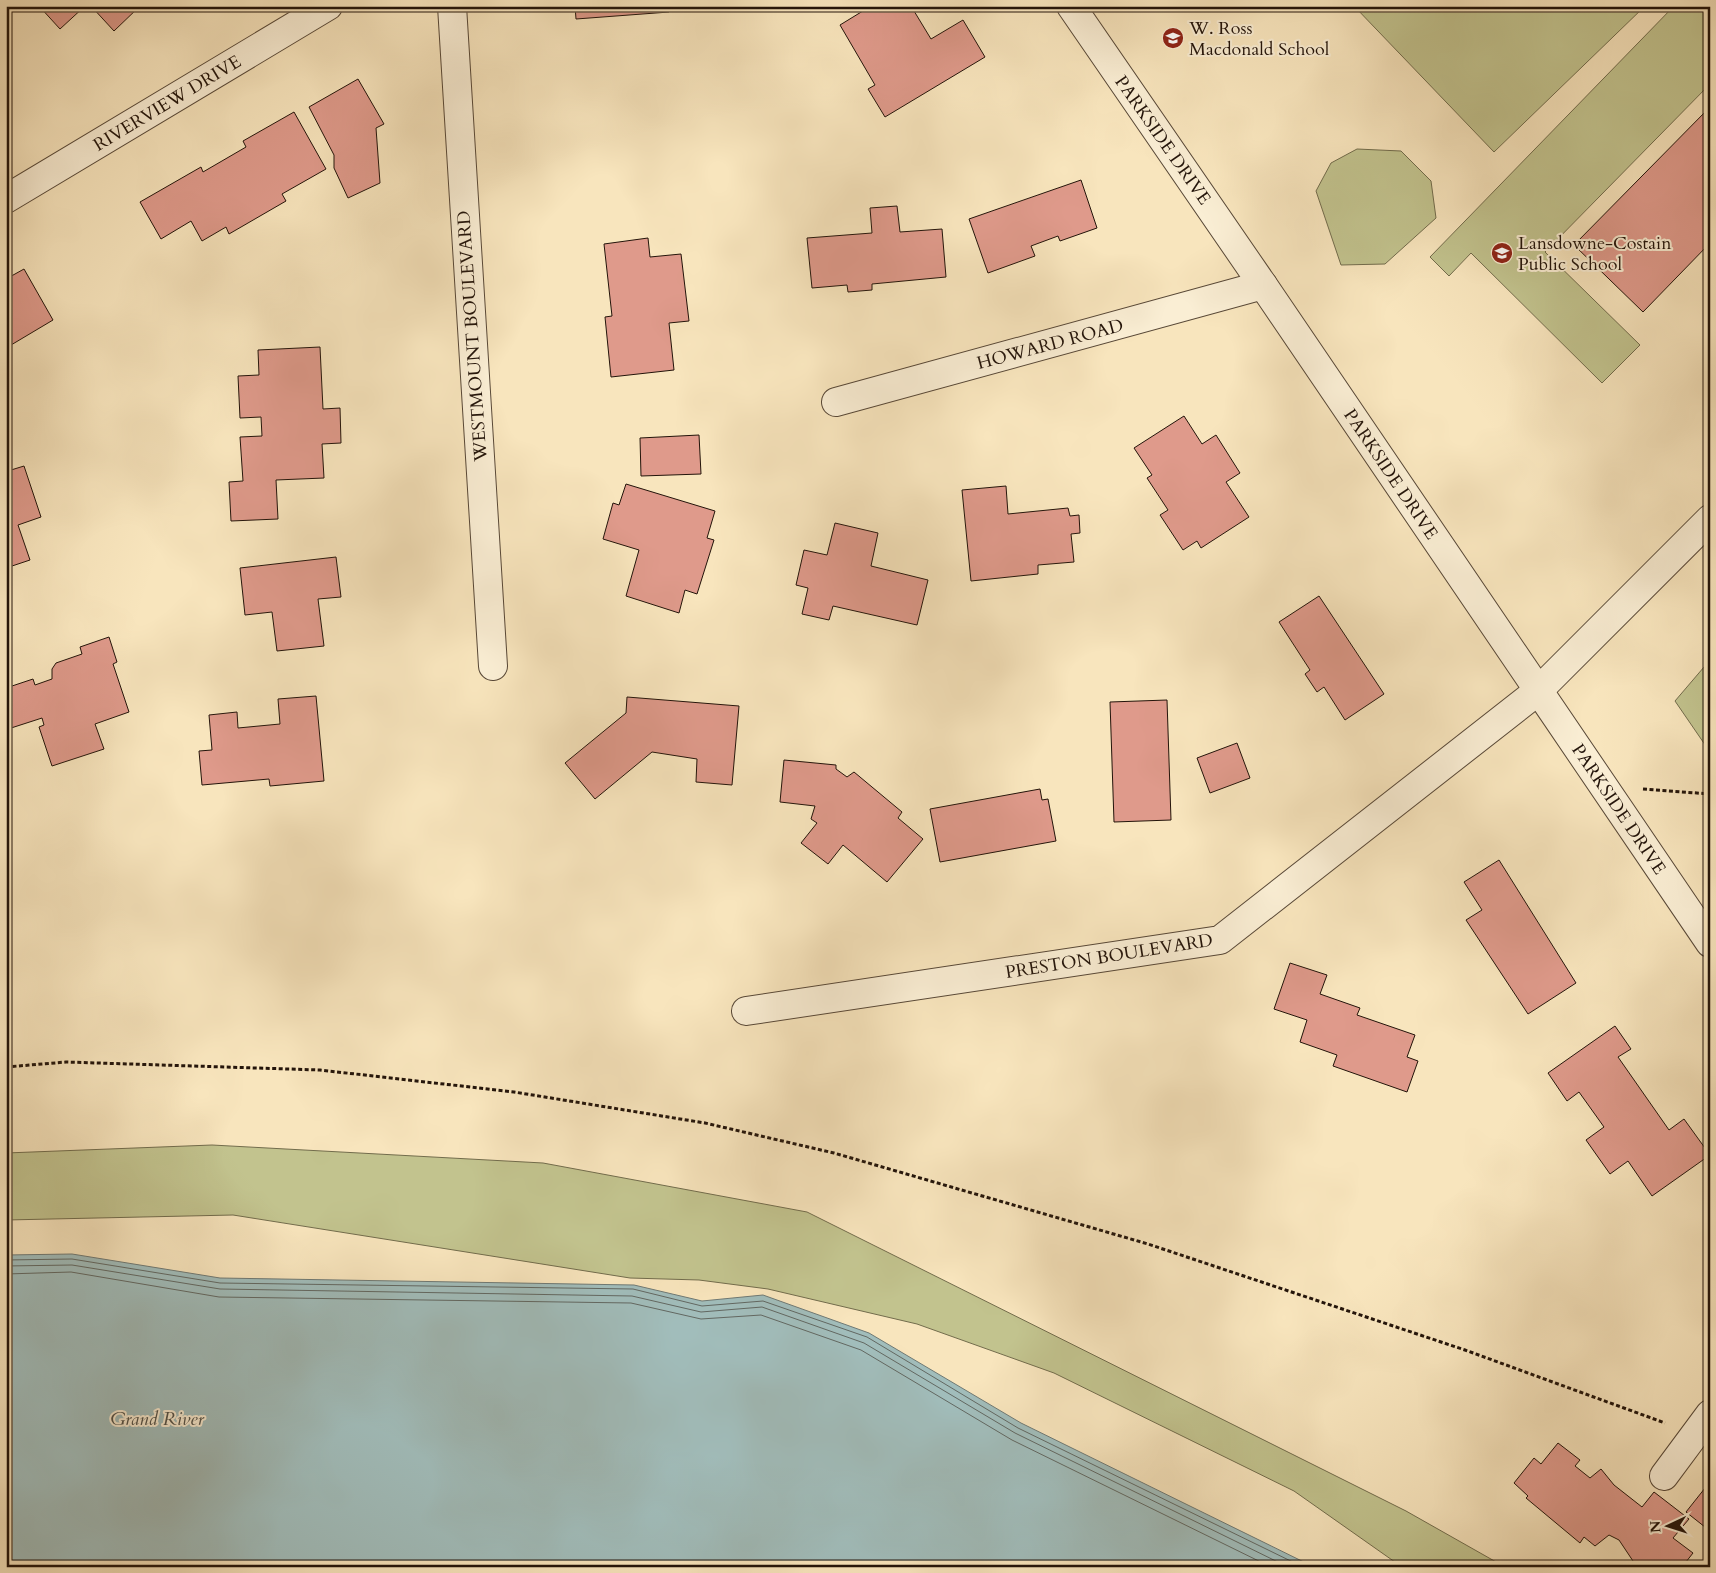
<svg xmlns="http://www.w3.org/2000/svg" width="1716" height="1573" font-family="Cardo,serif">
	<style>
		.green { fill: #c2c38e; stroke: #726c4c }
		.water { fill: #a1bdbb; stroke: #6f7974 }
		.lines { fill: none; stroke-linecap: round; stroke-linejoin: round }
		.shore { stroke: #626862; stroke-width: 1 }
		.building { fill: #df9a8b; stroke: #23140a }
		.street-casing { stroke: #584837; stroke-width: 30 }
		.path { stroke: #23140a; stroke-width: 3; stroke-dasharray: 4 2.5; stroke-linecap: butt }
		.street { stroke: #faeed4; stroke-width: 28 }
		.labels { text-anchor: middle; stroke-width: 4; stroke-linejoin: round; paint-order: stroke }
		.poi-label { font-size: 18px; fill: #23140a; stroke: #faeed4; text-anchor: start }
		.street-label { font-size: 18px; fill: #23140a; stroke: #faeed4 }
		.water-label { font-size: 19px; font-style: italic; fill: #4f4f48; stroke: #faeed4 }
	</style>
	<rect width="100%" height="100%" fill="#f8e5bd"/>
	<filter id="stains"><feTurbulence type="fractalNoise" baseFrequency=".004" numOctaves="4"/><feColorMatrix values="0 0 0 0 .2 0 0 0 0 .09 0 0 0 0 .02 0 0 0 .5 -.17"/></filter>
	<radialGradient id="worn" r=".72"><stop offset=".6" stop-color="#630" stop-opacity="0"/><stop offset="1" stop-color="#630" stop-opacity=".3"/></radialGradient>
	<!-- green -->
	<g class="green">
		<path d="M 1354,6 L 1645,6 L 1494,152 Z"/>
		<path d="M 1674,6 L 1710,6 L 1710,84 L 1545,252 L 1640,345 L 1602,383 L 1471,253 L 1449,276 L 1430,257 Z"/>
		<path d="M 1357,149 L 1401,151 L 1431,181 L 1436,218 L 1385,264 L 1341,265 L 1316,191 L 1331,163 Z"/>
		<path d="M 1710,660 L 1710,752 L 1675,701 Z"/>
		<path d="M 212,1145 L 543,1163 L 807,1212 L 1406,1511 L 1505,1567 L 1402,1567 L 1294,1491 L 1054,1373 L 917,1324 L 768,1289 L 699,1280 L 630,1278 L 233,1215 L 6,1220 L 6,1153 Z"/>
	</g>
	<!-- water -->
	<path class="water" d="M 72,1254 L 220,1278 L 634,1285 L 702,1301 L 763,1295 L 869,1333 L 1021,1423 L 1314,1567 L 6,1567 L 6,1255 Z"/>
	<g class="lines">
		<!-- shore -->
		<g class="shore">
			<path d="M 6,1260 L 72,1259 L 220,1283 L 633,1289 L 702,1306 L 763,1301 L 867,1337 L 1018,1428 L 1303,1567"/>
			<path d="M 6,1266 L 72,1265 L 220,1289 L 632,1296 L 701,1312 L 762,1307 L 864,1343 L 1015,1433 L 1288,1567"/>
			<path d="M 6,1274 L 71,1272 L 219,1297 L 631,1303 L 701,1319 L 761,1315 L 861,1350 L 1012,1440 L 1271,1567"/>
		</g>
	</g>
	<!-- building -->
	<g class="building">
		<path d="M 39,6 L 85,6 L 60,29 Z"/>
		<path d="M 91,6 L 140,6 L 114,31 Z"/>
		<path d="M 575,6 L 668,6 L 669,12 L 576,19 Z"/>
		<path d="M 871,6 L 911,6 L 931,39 L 963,20 L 985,57 L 885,117 L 868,89 L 875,85 L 840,25 Z"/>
		<path d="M 358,79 L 384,124 L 376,128 L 380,183 L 348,198 L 334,168 L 334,155 L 309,107 Z"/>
		<path d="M 1710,107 L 1710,243 L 1643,312 L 1574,245 Z"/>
		<path d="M 294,112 L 326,169 L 282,194 L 286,201 L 229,234 L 226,227 L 202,241 L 191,221 L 161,239 L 140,202 L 201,167 L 203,172 L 246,147 L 243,141 Z"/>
		<path d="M 1081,180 L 1097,228 L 1060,241 L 1058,236 L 1031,246 L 1035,256 L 988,273 L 969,219 Z"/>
		<path d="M 897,206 L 900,232 L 942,229 L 946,277 L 872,284 L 872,290 L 848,292 L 847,285 L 812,288 L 807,238 L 872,233 L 870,208 Z"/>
		<path d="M 648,238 L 650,257 L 681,254 L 689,321 L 669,323 L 674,370 L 611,377 L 605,317 L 612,316 L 604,244 Z"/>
		<path d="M 24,269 L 53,320 L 6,348 L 6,279 Z"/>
		<path d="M 320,347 L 323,409 L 340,408 L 341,443 L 322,444 L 324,478 L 276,480 L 278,519 L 231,521 L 229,482 L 243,481 L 240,437 L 262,436 L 261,417 L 240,418 L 238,376 L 259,375 L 258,350 Z"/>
		<path d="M 1184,416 L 1202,444 L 1216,435 L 1240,473 L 1226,482 L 1249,517 L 1201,548 L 1197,541 L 1183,550 L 1160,515 L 1168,510 L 1147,478 L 1152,475 L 1134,448 Z"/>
		<path d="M 699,435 L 701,474 L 641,476 L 640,438 Z"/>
		<path d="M 8,461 L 11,470 L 24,466 L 41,517 L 18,525 L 30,560 L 6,568 L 6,462 Z"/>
		<path d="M 626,484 L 715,511 L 707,538 L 714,540 L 697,594 L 685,590 L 679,613 L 626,596 L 639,550 L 603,539 L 613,503 L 619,505 Z"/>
		<path d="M 1006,486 L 1008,514 L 1068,508 L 1070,516 L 1079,515 L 1080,533 L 1071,534 L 1074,562 L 1038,565 L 1038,574 L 971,581 L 962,490 Z"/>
		<path d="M 835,523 L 878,533 L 871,566 L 928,580 L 917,625 L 833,606 L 829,620 L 802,614 L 808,588 L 796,585 L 804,550 L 827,555 Z"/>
		<path d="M 336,557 L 341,597 L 318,599 L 324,646 L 277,651 L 272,612 L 245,615 L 240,568 Z"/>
		<path d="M 1319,596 L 1384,694 L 1345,720 L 1324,687 L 1317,692 L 1305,674 L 1310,670 L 1279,622 Z"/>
		<path d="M 109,637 L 117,662 L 113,664 L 129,712 L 95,724 L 104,749 L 52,766 L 39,727 L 44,725 L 42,718 L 8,729 L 6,724 L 6,688 L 33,679 L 35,685 L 52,679 L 52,669 L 56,663 L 82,654 L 80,647 Z"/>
		<path d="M 316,696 L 324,781 L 270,786 L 269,779 L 202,785 L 199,751 L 212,750 L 209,715 L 237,712 L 238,728 L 280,724 L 278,699 Z"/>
		<path d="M 627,697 L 739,706 L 732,785 L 696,782 L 697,759 L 652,752 L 595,799 L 565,763 L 626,713 Z"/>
		<path d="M 1167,700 L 1171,820 L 1114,822 L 1110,702 Z"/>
		<path d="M 1237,743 L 1250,778 L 1210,793 L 1197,758 Z"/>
		<path d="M 784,760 L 836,765 L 836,769 L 847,777 L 854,772 L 902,812 L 898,818 L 923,839 L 887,882 L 843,845 L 828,864 L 801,843 L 817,823 L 811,819 L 815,806 L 780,802 Z"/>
		<path d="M 1040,789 L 1042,800 L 1048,799 L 1056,841 L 940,862 L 930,809 Z"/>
		<path d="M 1499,860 L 1576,983 L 1528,1014 L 1466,920 L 1482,910 L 1464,882 Z"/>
		<path d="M 1290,963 L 1327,975 L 1320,994 L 1360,1008 L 1357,1015 L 1415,1035 L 1407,1057 L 1418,1061 L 1407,1092 L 1333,1066 L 1337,1055 L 1300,1042 L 1307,1020 L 1274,1009 Z"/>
		<path d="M 1615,1026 L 1631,1049 L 1618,1057 L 1669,1130 L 1684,1119 L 1710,1155 L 1652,1196 L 1628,1161 L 1610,1174 L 1586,1140 L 1604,1127 L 1579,1092 L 1567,1101 L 1548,1073 Z"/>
		<path d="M 1558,1443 L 1580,1460 L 1575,1466 L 1590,1478 L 1601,1469 L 1614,1485 L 1642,1507 L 1654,1492 L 1689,1519 L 1673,1538 L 1693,1553 L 1682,1567 L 1637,1567 L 1619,1540 L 1609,1535 L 1595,1546 L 1584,1537 L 1580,1543 L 1526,1498 L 1528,1496 L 1514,1483 L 1534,1458 L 1541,1464 Z"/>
		<path d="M 1709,1483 L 1710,1483 L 1710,1531 L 1686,1512 Z"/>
	</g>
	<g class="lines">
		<!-- street casing -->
		<g class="street-casing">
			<g id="street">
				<path d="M 452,6 L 493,666"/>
				<path d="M 1071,6 L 1263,285 L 1710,943"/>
				<path d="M 6,199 L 328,6"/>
				<path d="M 836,402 L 1263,285"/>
				<path d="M 746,1011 L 1220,940 L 1538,691 L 1710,519"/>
				<path d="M 1664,1476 L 1710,1414"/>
			</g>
		</g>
		<!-- path -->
		<g class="path">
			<path d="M 1643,789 L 1710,794"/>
			<path d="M 6,1067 L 66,1062 L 320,1070 L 514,1092 L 705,1123 L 834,1153 L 1148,1244 L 1465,1350 L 1665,1423"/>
		</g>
		<!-- street -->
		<use href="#street" class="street"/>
	</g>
	<!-- icons -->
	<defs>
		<g id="school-disc" transform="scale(1.125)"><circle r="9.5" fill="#8f2418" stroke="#faeed4"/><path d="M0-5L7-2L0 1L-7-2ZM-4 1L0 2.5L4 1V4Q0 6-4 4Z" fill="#fff"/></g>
	</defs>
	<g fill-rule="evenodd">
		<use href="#school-disc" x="1173" y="38"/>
		<use href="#school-disc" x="1502" y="253"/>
	</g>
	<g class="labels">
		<!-- poi labels -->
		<g class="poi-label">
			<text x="1189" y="34">W. Ross<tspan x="1189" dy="21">Macdonald School</tspan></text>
			<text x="1518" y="249">Lansdowne-Costain<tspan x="1518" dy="21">Public School</tspan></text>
		</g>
		<!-- street labels -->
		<g class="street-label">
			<text transform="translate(167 103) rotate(-31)" y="6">RIVERVIEW DRIVE</text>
			<text transform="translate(1163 140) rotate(55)" y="6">PARKSIDE DRIVE</text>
			<text transform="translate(472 336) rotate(-94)" y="6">WESTMOUNT BOULEVARD</text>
			<text transform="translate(1050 344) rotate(-15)" y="6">HOWARD ROAD</text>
			<text transform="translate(1391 474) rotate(56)" y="6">PARKSIDE DRIVE</text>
			<text transform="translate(1619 809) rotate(56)" y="6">PARKSIDE DRIVE</text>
			<text transform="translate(1109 956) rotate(-9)" y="6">PRESTON BOULEVARD</text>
		</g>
		<!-- water labels -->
		<g class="water-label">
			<text x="157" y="1425">Grand River</text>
		</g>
	</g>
	<!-- margin -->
	<rect width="1716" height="1573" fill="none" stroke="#f8e5bd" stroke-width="25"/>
	<rect x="8" y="8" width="1701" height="1558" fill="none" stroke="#23140a" stroke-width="2.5"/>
	<rect x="12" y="12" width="1691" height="1548" fill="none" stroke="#23140a"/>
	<!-- north arrow -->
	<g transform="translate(1668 1526) rotate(266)" stroke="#faeed4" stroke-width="4" paint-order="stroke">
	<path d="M0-4L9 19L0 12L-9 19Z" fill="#23140a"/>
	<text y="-8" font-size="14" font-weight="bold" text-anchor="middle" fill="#23140a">N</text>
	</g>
	<rect width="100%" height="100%" filter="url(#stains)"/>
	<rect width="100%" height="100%" fill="url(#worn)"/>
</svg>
